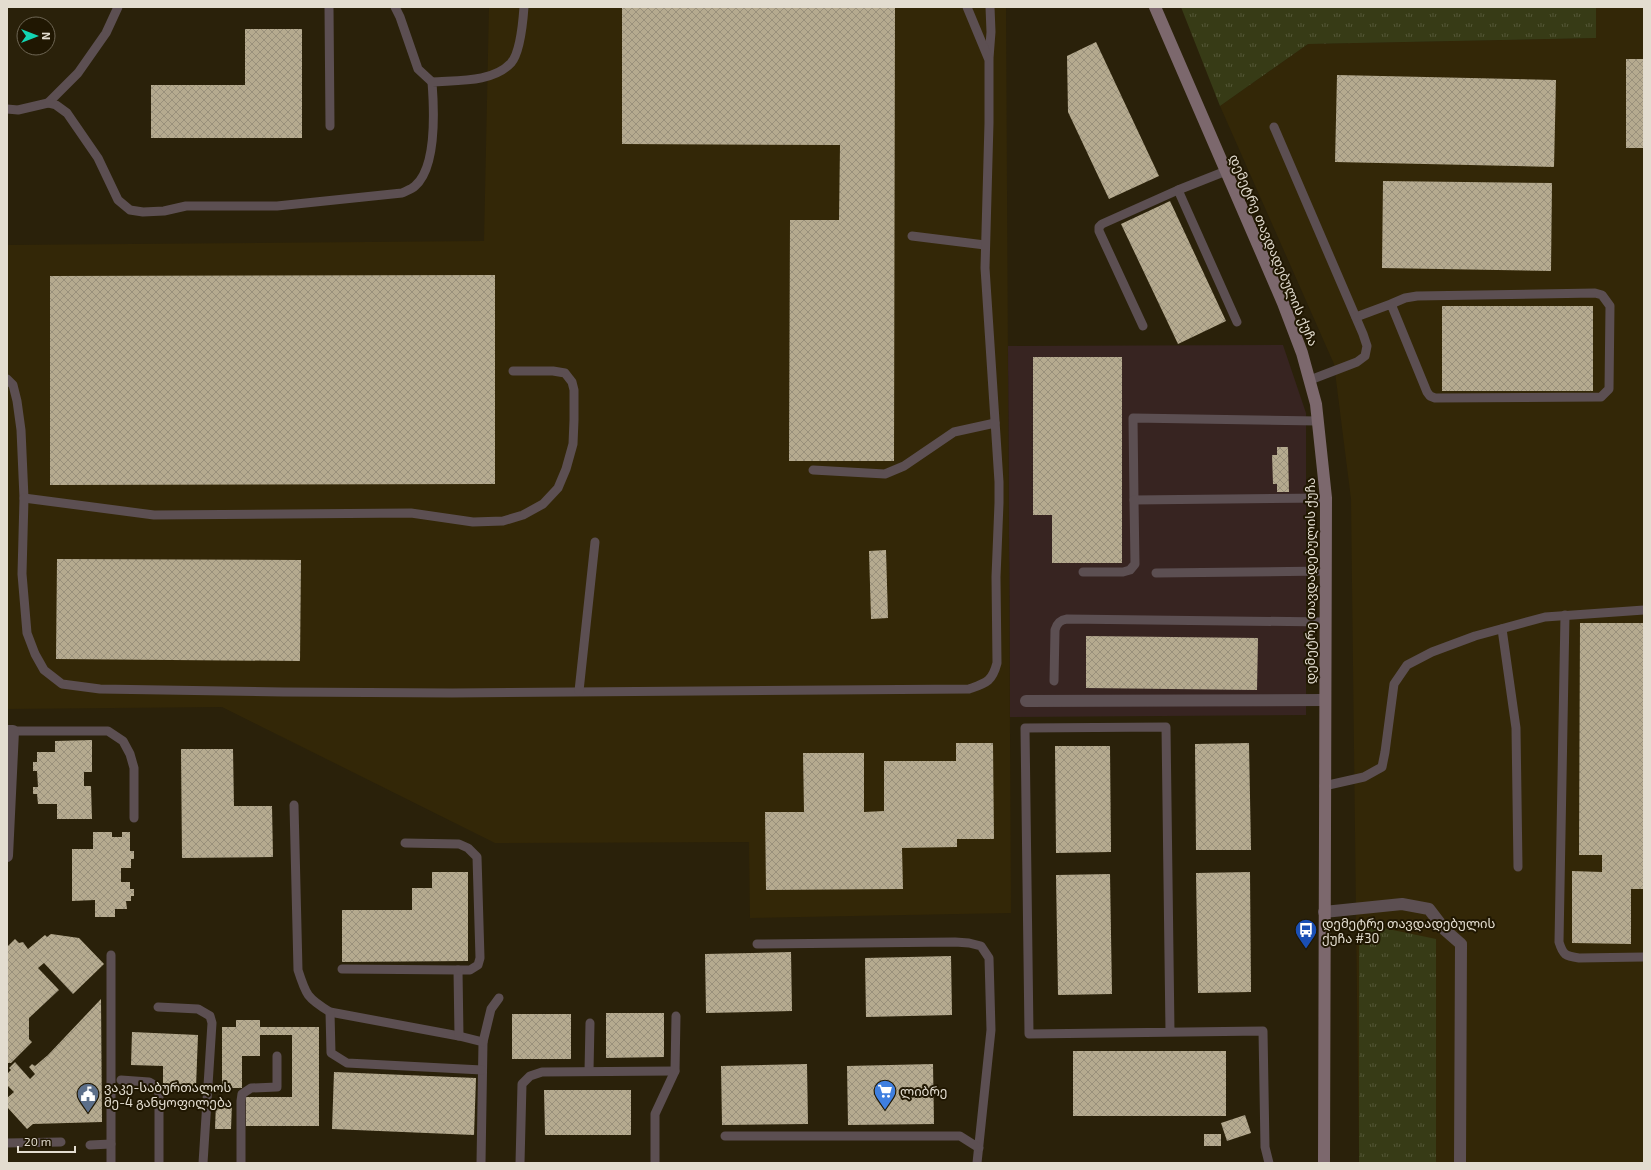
<svg xmlns="http://www.w3.org/2000/svg" width="1651" height="1170" font-family="'Exo 2','Noto Sans Georgian',sans-serif">
	<style>
		.commercial { fill: #372421 }
		.built { fill: #332707 }
		.grass { fill: url(#grass-tufts) }
		.building { fill: url(#building-cross-hatch) }
		.lines { fill: none; stroke-linecap: round; stroke-linejoin: round }
		.lane { stroke: #5c4f52; stroke-width: 9 }
		.street { stroke: #5c4f52; stroke-width: 12 }
		.secondary { stroke: #7c686d; stroke-width: 12 }
		.labels { text-anchor: middle; stroke-width: 4; stroke-linejoin: round; paint-order: stroke }
		.street-label { font-size: 13px; fill: #e3ddd0; stroke: #201702 }
		.poi-label { font-size: 13px; fill: #e3ddd0; stroke: #201702; text-anchor: start }
	</style>
	<defs>
		<pattern id="grass-tufts" width="24" height="20" patternUnits="userSpaceOnUse"><rect width="24" height="20" fill="#373b16"/><path d="M3 7l-1-3M5 7V3M7 7l1-3M15 17l-1-3M17 17v-4M19 17l1-3" fill="none" stroke="#545737"/></pattern>
		<pattern id="building-cross-hatch" width="8" height="8" patternUnits="userSpaceOnUse"><rect width="8" height="8" fill="#b5aa8f"/><path d="M0 0l8 8M0 8l8-8" fill="none" stroke="#99907b"/></pattern>
	</defs>
	<rect width="100%" height="100%" fill="#2a210a"/>
	<!-- commercial -->
	<path class="commercial" d="M 1283,345 L 1306,413 L 1306,715 L 1010,717 L 1008,346 Z"/>
	<!-- built -->
	<g class="built">
		<path d="M 489,7 L 1006,7 L 1011,913 L 750,918 L 749,842 L 495,843 L 222,707 L 7,709 L 7,245 L 484,241 Z"/>
		<path d="M 1596,7 L 1644,7 L 1644,1163 L 1359,1163 L 1351,499 L 1334,364 L 1220,106 L 1308,44 L 1596,38 Z"/>
	</g>
	<!-- grass -->
	<g class="grass">
		<path d="M 1181,7 L 1596,7 L 1596,38 L 1308,44 L 1220,106 Z"/>
		<path d="M 1359,923 L 1436,939 L 1436,1163 L 1359,1163 Z"/>
	</g>
	<!-- building -->
	<g class="building">
		<path d="M 622,7 L 895,7 L 894,461 L 789,461 L 790,220 L 839,220 L 840,145 L 622,144 Z"/>
		<path d="M 245,29 L 302,29 L 302,138 L 151,138 L 151,85 L 245,85 Z"/>
		<path d="M 1096,42 L 1159,176 L 1109,199 L 1068,112 L 1067,56 Z"/>
		<rect x="1626" y="59" width="18" height="89"/>
		<path d="M 1337,75 L 1556,80 L 1554,167 L 1335,162 Z"/>
		<path d="M 1383,181 L 1552,183 L 1551,271 L 1382,268 Z"/>
		<path d="M 1170,201 L 1226,321 L 1178,344 L 1121,224 Z"/>
		<path d="M 495,275 L 495,484 L 50,485 L 50,276 Z"/>
		<rect x="1442" y="306" width="151" height="85"/>
		<path d="M 1033,357 L 1122,357 L 1122,563 L 1052,563 L 1052,515 L 1033,515 Z"/>
		<path d="M 1277,447 L 1288,447 L 1289,492 L 1277,492 L 1277,484 L 1273,484 L 1272,455 L 1277,455 Z"/>
		<path d="M 886,550 L 888,618 L 871,619 L 869,551 Z"/>
		<path d="M 57,559 L 301,560 L 300,661 L 56,659 Z"/>
		<path d="M 1580,623 L 1644,623 L 1644,889 L 1631,889 L 1631,944 L 1572,943 L 1572,871 L 1602,872 L 1602,855 L 1579,855 Z"/>
		<path d="M 1086,636 L 1258,638 L 1257,690 L 1086,688 Z"/>
		<path d="M 92,740 L 92,772 L 84,772 L 84,786 L 91,786 L 92,819 L 57,819 L 57,804 L 38,804 L 37,794 L 33,794 L 33,787 L 38,787 L 37,771 L 33,771 L 33,762 L 37,762 L 37,752 L 55,752 L 55,741 Z"/>
		<path d="M 956,743 L 993,743 L 994,839 L 957,839 L 957,847 L 902,848 L 903,889 L 766,890 L 765,812 L 804,812 L 803,753 L 864,753 L 864,812 L 884,811 L 884,761 L 956,761 Z"/>
		<path d="M 1249,743 L 1251,850 L 1196,850 L 1195,744 Z"/>
		<path d="M 1055,746 L 1110,746 L 1111,852 L 1056,853 Z"/>
		<path d="M 181,749 L 233,749 L 234,806 L 272,806 L 273,857 L 182,858 Z"/>
		<path d="M 93,832 L 112,832 L 112,837 L 122,837 L 122,832 L 130,832 L 130,851 L 134,851 L 134,859 L 131,859 L 131,868 L 121,868 L 121,882 L 130,882 L 130,889 L 134,889 L 134,896 L 131,896 L 131,901 L 126,901 L 127,909 L 115,909 L 115,917 L 95,917 L 95,900 L 72,901 L 72,849 L 93,849 Z"/>
		<path d="M 432,872 L 468,872 L 468,961 L 342,962 L 342,910 L 412,910 L 412,888 L 432,888 Z"/>
		<path d="M 1250,872 L 1251,992 L 1198,993 L 1196,873 Z"/>
		<path d="M 1110,874 L 1112,994 L 1058,995 L 1056,875 Z"/>
		<path d="M 51,934 L 79,938 L 104,964 L 73,994 L 44,963 L 38,968 L 59,990 L 29,1018 L 29,1039 L 32,1042 L 11,1063 L 7,1063 L 7,947 L 15,939 L 19,943 L 23,942 L 28,949 L 45,935 L 47,937 Z"/>
		<path d="M 791,952 L 792,1011 L 706,1013 L 705,954 Z"/>
		<path d="M 951,956 L 952,1015 L 866,1017 L 865,958 Z"/>
		<path d="M 101,999 L 102,1122 L 33,1124 L 27,1129 L 8,1108 L 7,1109 L 7,1098 L 14,1092 L 7,1085 L 7,1074 L 11,1070 L 9,1068 L 15,1062 L 30,1079 L 35,1074 L 29,1067 L 32,1064 L 35,1066 L 48,1055 Z"/>
		<path d="M 606,1013 L 664,1013 L 664,1057 L 606,1058 Z"/>
		<rect x="512" y="1014" width="59" height="45"/>
		<path d="M 236,1020 L 260,1020 L 260,1027 L 319,1027 L 319,1126 L 246,1126 L 246,1097 L 292,1097 L 292,1035 L 260,1035 L 260,1056 L 242,1056 L 242,1088 L 222,1088 L 222,1027 L 236,1027 Z"/>
		<path d="M 132,1032 L 198,1035 L 196,1087 L 163,1086 L 163,1066 L 131,1065 Z"/>
		<rect x="1073" y="1051" width="153" height="65"/>
		<path d="M 807,1064 L 808,1124 L 722,1125 L 721,1066 Z"/>
		<path d="M 933,1064 L 934,1124 L 848,1125 L 847,1066 Z"/>
		<path d="M 334,1072 L 476,1078 L 474,1135 L 332,1129 Z"/>
		<path d="M 544,1090 L 631,1090 L 631,1135 L 545,1135 Z"/>
		<path d="M 216,1103 L 232,1103 L 231,1129 L 215,1129 Z"/>
		<path d="M 1245,1115 L 1251,1133 L 1227,1141 L 1221,1123 Z"/>
		<rect x="1204" y="1134" width="17" height="12"/>
	</g>
	<g class="lines">
		<!-- lane -->
		<g class="lane">
			<path d="M 329,7 L 330,126"/>
			<path d="M 395,7 L 400,17 L 418,69 L 432,82"/>
			<path d="M 989,58 L 991,32 L 990,7"/>
			<path d="M 48,103 L 78,73 L 106,33 L 118,7"/>
			<path d="M 7,109 L 18,110 L 48,103 L 56,105 L 67,113 L 98,158 L 118,200 L 130,210 L 143,212 L 164,211 L 186,206 L 277,206 L 402,193 C 406,191 412,189 415,186 C 437,167 434,108 432,82 C 457,80 492,83 511,63 C 520,53 523,21 524,7"/>
			<path d="M 1274,127 L 1363,334 L 1367,346 L 1365,356 L 1357,362 L 1310,380"/>
			<path d="M 1178,190 L 1237,322"/>
			<path d="M 912,236 L 985,245"/>
			<path d="M 1356,317 L 1391,304 L 1427,392 L 1430,396 L 1435,398 L 1601,397 L 1609,389 L 1610,306 L 1602,295 L 1595,293 L 1417,296 L 1405,298 L 1391,304"/>
			<path d="M 1143,326 L 1099,231 L 1099,227 L 1102,224 L 1178,190 L 1226,171"/>
			<path d="M 7,379 L 13,385 L 17,401 L 21,430 L 24,498 L 154,515 L 411,513 L 473,522 L 503,521 L 523,515 L 543,504 L 558,488 L 566,469 L 573,444 L 574,420 L 574,390 L 572,382 L 565,373 L 553,371 L 513,371"/>
			<path d="M 1318,421 L 1133,418 L 1134,500 L 1326,498"/>
			<path d="M 813,470 L 885,474 L 904,466 L 954,432 L 995,423"/>
			<path d="M 24,498 L 22,574 L 27,633 L 35,654 L 44,670 L 62,684 L 100,689 L 283,692 L 452,693 L 969,689 C 986,683 992,682 997,663 L 996,577 L 999,503 L 999,482 L 985,268 L 989,123 L 989,60 L 967,7"/>
			<path d="M 1083,572 L 1123,572 L 1130,570 L 1135,564 L 1134,500"/>
			<path d="M 1156,573 L 1325,571"/>
			<path d="M 1565,615 L 1559,942 C 1563,955 1565,956 1579,958 L 1644,957"/>
			<path d="M 1502,629 L 1516,728 L 1518,867"/>
			<path d="M 1054,681 L 1055,630 C 1057,623 1060,620 1067,619 L 1325,622"/>
			<path d="M 579,691 L 595,542"/>
			<path d="M 13,731 L 108,731 L 123,741 L 130,754 L 134,768 L 134,818"/>
			<path d="M 1324,786 L 1364,777 L 1382,767 L 1385,752 L 1394,684 L 1407,665 L 1432,652 L 1475,636 L 1545,617 L 1644,610"/>
			<path d="M 294,805 L 298,970 C 306,995 307,998 330,1012 L 459,1036 L 483,1042 L 481,1163"/>
			<path d="M 405,843 L 459,844 L 468,848 L 477,857 L 480,958 L 478,965 L 470,970 L 458,970 L 459,1036"/>
			<path d="M 757,944 L 955,942 L 969,943 L 981,946 L 989,958 L 991,1030 L 977,1163"/>
			<path d="M 111,955 L 111,1163"/>
			<path d="M 342,969 L 458,970"/>
			<path d="M 158,1007 L 198,1009 L 210,1016 L 212,1023 L 203,1163"/>
			<path d="M 330,1012 L 331,1053 L 347,1063 L 482,1070"/>
			<path d="M 1170,1032 L 1166,727 L 1025,728 L 1029,1034 L 1263,1031 L 1265,1147 L 1269,1163"/>
			<path d="M 483,1042 L 491,1009 L 499,998"/>
			<path d="M 589,1071 L 590,1023"/>
			<path d="M 121,1080 L 149,1082 L 156,1086 L 159,1093 L 159,1163"/>
			<path d="M 725,1136 L 960,1136 L 979,1148"/>
			<path d="M 7,1143 L 61,1142"/>
			<path d="M 90,1145 L 111,1144"/>
			<path d="M 241,1163 L 241,1101 L 242,1094 L 251,1088 L 277,1087 L 277,1056"/>
			<path d="M 520,1163 L 522,1084 L 530,1076 L 542,1072 L 675,1071"/>
			<path d="M 655,1163 L 655,1114 L 675,1071 L 676,1016"/>
		</g>
		<!-- street -->
		<g class="street">
			<path d="M 1026,701 L 1325,700"/>
			<path d="M 7,731 L 13,731 L 7,856"/>
			<path d="M 1324,912 L 1402,904 L 1429,909 L 1445,930 L 1461,944 L 1460,1163"/>
		</g>
		<!-- secondary -->
		<path class="secondary" d="M 1155,7 L 1283,303 L 1302,353 L 1316,404 L 1326,498 L 1324,1163"/>
	</g>
	<!-- icons -->
	<defs>
		<g id="bus-pin" transform="scale(1.15)"><path d="M0 17L-7.5 6A9.5 9.5 0 1 1 7.5 6Z" fill="#1a4fb4" stroke="#201702"/><path d="M-5-6H5V4H4V6H2V4H-2V6H-4V4H-5ZM-3.5-4V0h7V-4ZM-3.5 1.2v1.5H-2V1.2ZM2 1.2v1.5H3.5V1.2Z" fill="#fff"/></g>
		<g id="supermarket-pin" transform="scale(1.15)"><path d="M0 17L-7.5 6A9.5 9.5 0 1 1 7.5 6Z" fill="#3f7fe0" stroke="#201702"/><path d="M-6-5.5h2.5l.6 2H6L4.5 2H-2.5L-4.4-4H-6ZM-1.5 3.2a1.3 1.3 0 1 0 .1 0ZM3 3.2a1.3 1.3 0 1 0 .1 0Z" fill="#fff"/></g>
		<g id="civic-pin" transform="scale(1.15)"><path d="M0 17L-7.5 6A9.5 9.5 0 1 1 7.5 6Z" fill="#5c6f8a" stroke="#201702"/><path d="M-.6-6.5H3V-4.5H.6V-3L4-1V1h2V6H-6V1h2V-1L-.6-3ZM-1.2 2.5V6h2.4V2.5Z" fill="#fff"/></g>
	</defs>
	<g fill-rule="evenodd">
		<use href="#bus-pin" x="1306" y="930"/>
		<use href="#supermarket-pin" x="885" y="1091"/>
		<use href="#civic-pin" x="88" y="1094"/>
	</g>
	<g class="labels">
		<!-- street labels -->
		<g class="street-label">
			<text transform="translate(1274 250) rotate(67)" y="5">დემეტრე თავდადებულის ქუჩა</text>
			<text transform="translate(1310 581) rotate(-90)" y="5">დემეტრე თავდადებულის ქუჩა</text>
		</g>
		<!-- poi labels -->
		<g class="poi-label">
			<text x="1322" y="928">დემეტრე თავდადებულის<tspan x="1322" dy="15">ქუჩა #30</tspan></text>
			<text x="104" y="1092">ვაკე-საბურთალოს<tspan x="104" dy="15">მე-4 განყოფილება</tspan></text>
			<text x="900" y="1096">ლიბრე</text>
		</g>
	</g>
	<!-- border -->
	<rect width="1651" height="1170" fill="none" stroke="#e3ddd0" stroke-width="16"/>
	<!-- north arrow -->
	<g transform="translate(36 36) rotate(90)"><circle r="19" fill="#201702" stroke="#6e6654"/>
	<path d="M0-3L7 15L0 10L-7 15Z" fill="#13d5b3"/>
	<text y="-6" font-size="11" font-weight="bold" text-anchor="middle" fill="#e3ddd0">N</text>
	</g>
	<!-- scale -->
	<path d="M18 1146v6h57v-6" fill="none" stroke="#e3ddd0" stroke-width="2"/>
	<text x="24" y="1146" font-size="12" fill="#e3ddd0" stroke="#201702" stroke-width="3" paint-order="stroke">20 m</text>
</svg>
